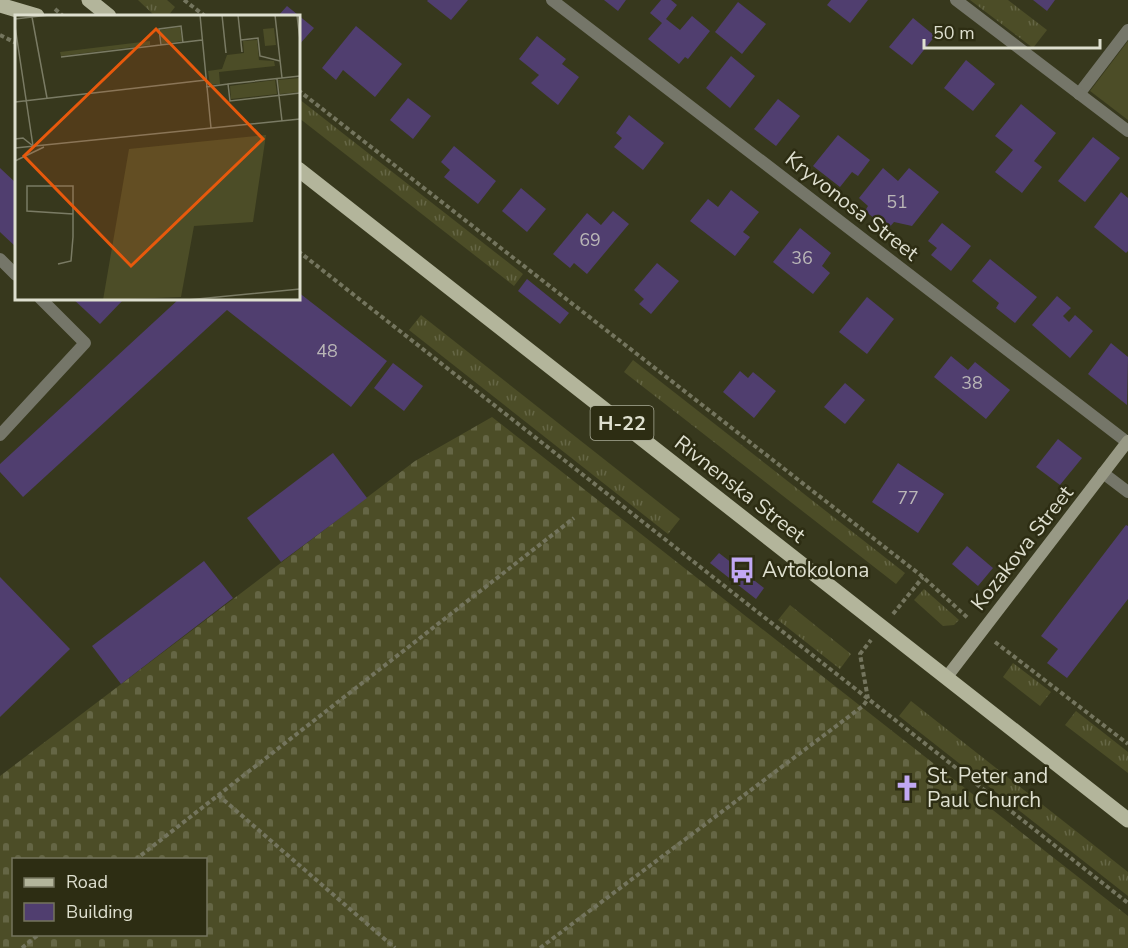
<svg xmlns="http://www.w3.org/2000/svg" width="1128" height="948" font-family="'Nunito Sans',sans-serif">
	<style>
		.grass { fill: url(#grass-tufts) }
		.cemetery { fill: url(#cemetery-stones); fill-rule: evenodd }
		.park { fill: #4c4d27 }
		.building { fill: #503e6f }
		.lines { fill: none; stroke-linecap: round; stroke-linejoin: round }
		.path { stroke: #74755e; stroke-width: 4; stroke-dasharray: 4.5 3; stroke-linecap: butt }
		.lane { stroke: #757669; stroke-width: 12 }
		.street { stroke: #757669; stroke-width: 12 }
		.secondary { stroke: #989985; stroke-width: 12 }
		.primary { stroke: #b3b59b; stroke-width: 15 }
		.labels { text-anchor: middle; stroke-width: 5; stroke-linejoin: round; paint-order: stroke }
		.number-label { font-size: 18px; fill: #bab7b7 }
		.shield { fill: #2d2d13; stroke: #a9aa97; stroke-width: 1.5 }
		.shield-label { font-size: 20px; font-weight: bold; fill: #dedfcf }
		.street-label { font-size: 21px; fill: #dedfcf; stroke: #2d2d13 }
		.poi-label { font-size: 21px; fill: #dedfcf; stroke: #2d2d13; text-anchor: start }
		.inset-road { fill: none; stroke: #7a7b64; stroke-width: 1.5 }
		.view { fill: #e8590c; fill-opacity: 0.15; stroke: #e8590c; stroke-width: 3 }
		.inset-edge { fill: none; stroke: #dedfcf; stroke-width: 3 }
	</style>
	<defs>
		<pattern id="grass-tufts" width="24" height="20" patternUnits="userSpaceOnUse" patternTransform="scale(1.5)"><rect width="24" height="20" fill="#4c4d27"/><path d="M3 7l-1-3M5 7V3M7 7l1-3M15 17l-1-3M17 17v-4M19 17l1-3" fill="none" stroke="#656645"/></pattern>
		<pattern id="cemetery-stones" width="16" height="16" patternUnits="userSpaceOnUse" patternTransform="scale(1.5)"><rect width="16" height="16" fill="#4c4d27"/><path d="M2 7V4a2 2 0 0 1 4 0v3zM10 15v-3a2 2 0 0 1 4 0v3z" fill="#656645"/></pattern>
	</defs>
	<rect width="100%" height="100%" fill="#37381d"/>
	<!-- grass -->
	<g class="grass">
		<path d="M 138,0 L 167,0 L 175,7 L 168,16 L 155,16 Z"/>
		<path d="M 970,0 L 1008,0 L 1047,30 L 1033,48 Z"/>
		<path d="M 299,99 L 523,274 L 514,286 L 299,118 Z"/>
		<path d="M 421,315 L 680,519 L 668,534 L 409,330 Z"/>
		<path d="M 633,360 L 905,573 L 896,584 L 624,372 Z"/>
		<path d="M 924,589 L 959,620 L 954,625 L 943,626 L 914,600 Z"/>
		<path d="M 790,605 L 851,654 L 840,669 L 778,620 Z"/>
		<path d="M 1013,663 L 1051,692 L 1040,706 L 1003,677 Z"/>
		<path d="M 911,701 L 1128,872 L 1128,896 L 899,716 Z"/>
		<path d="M 1076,711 L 1128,752 L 1128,773 L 1065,725 Z"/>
	</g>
	<!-- cemetery -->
	<path class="cemetery" d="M 492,417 L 1128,916 L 1128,948 L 0,948 L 0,776 L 415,461 ZM 14,860 L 206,860 L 206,934 L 14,934 Z"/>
	<!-- park -->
	<path class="park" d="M 1128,41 L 1128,120 L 1090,91 Z"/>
	<!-- building -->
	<g class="building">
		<path d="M 428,0 L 468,0 L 451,20 L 427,1 Z"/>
		<path d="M 604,0 L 626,0 L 618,11 Z"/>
		<path d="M 661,0 L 671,0 L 677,5 L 666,19 L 680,30 L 692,16 L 710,31 L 688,59 L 685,57 L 679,64 L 648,39 L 662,23 L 650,13 Z"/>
		<path d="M 831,0 L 868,0 L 850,23 L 827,5 Z"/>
		<path d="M 1033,0 L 1055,0 L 1047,11 Z"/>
		<path d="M 738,2 L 766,24 L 742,54 L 715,32 Z"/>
		<path d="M 287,6 L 314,28 L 298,46 L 298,16 L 278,16 Z"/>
		<path d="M 913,18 L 935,36 L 912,65 L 889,47 Z"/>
		<path d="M 356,26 L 402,64 L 375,97 L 343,70 L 336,80 L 322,68 Z"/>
		<path d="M 537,36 L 566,59 L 562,64 L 579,77 L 558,105 L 531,83 L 539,75 L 519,59 Z"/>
		<path d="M 731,56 L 755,76 L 730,108 L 706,88 Z"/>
		<path d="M 966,60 L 995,84 L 973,111 L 944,88 Z"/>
		<path d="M 408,98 L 431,116 L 413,139 L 390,120 Z"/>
		<path d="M 778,99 L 800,116 L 776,146 L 754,129 Z"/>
		<path d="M 1021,104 L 1056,133 L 1034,161 L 1042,167 L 1022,193 L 995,172 L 1013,150 L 995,136 Z"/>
		<path d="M 629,115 L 664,143 L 643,170 L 614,147 L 622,138 L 616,133 Z"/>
		<path d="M 838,135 L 870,160 L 858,176 L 852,172 L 840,187 L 813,166 Z"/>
		<path d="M 1093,137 L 1120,158 L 1085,202 L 1058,181 Z"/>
		<path d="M 454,146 L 496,181 L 478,204 L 444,177 L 450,170 L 441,162 Z"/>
		<path d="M 0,168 L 16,183 L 16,247 L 0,232 Z"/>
		<path d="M 883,168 L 898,181 L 909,168 L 939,192 L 912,226 L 894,222 L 888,229 L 865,211 L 868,206 L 859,198 Z"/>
		<path d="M 521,188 L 546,209 L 527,232 L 502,211 Z"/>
		<path d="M 731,190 L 759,212 L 743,232 L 750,237 L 735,256 L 690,221 L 708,199 L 718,207 Z"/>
		<path d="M 1121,192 L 1128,198 L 1128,251 L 1126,253 L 1094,227 Z"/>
		<path d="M 613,211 L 629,224 L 587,274 L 574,263 L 570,268 L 553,254 L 587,213 L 601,225 Z"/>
		<path d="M 942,223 L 971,246 L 951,271 L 931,255 L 937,248 L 928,241 Z"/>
		<path d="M 800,228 L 831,253 L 822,266 L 830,273 L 813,294 L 773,262 Z"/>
		<path d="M 990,259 L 1037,297 L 1015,323 L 996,308 L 999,303 L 972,281 Z"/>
		<path d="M 657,263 L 679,281 L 651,314 L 639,304 L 644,299 L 634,290 Z"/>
		<path d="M 527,279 L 569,313 L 560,324 L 518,291 Z"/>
		<path d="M 298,292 L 387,361 L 351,407 L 227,310 L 23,497 L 0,472 L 0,464 L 180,298 L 298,298 Z"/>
		<path d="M 1057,296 L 1071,308 L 1063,316 L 1069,322 L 1075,315 L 1093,331 L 1070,358 L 1032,325 Z"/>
		<path d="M 867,297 L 894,319 L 867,354 L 839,332 Z"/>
		<path d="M 72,298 L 121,298 L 123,300 L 100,324 Z"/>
		<path d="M 1111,343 L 1128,357 L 1127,405 L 1088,374 Z"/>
		<path d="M 951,356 L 968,370 L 975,362 L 1010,390 L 986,419 L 934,377 Z"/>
		<path d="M 393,363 L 423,386 L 404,411 L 374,388 Z"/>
		<path d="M 740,371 L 748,378 L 753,372 L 776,391 L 754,418 L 723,392 Z"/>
		<path d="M 845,383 L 865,400 L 845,424 L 824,407 Z"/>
		<path d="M 1058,439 L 1082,458 L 1060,485 L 1036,467 Z"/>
		<path d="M 333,453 L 367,498 L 281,562 L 247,518 Z"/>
		<path d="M 898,463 L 944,494 L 918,533 L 872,502 Z"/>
		<path d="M 1126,525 L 1128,526 L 1128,599 L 1067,678 L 1047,663 L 1058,649 L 1041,636 Z"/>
		<path d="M 967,546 L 993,568 L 978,586 L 952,564 Z"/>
		<path d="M 719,553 L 764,588 L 756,599 L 710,563 Z"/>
		<path d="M 204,561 L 233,598 L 121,684 L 92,646 Z"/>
		<path d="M 0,577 L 70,649 L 0,717 Z"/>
	</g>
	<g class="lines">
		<!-- path -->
		<g class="path">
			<path d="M 184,0 L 205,16"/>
			<path d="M 55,9 L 63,16"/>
			<path d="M 0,35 L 16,43"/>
			<path d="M 298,90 L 923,577 L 969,619"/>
			<path d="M 298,251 L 1128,903"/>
			<path d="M 893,614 L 923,577"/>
			<path d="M 995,642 L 1128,744"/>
			<path d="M 218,795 L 395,948"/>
			<path d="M 135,860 L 574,518"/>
			<path d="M 22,948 L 39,934"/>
			<path d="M 540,948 L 863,706 L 868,699 L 860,654 L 871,640"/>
		</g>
		<!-- lane -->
		<g class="lane">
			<path d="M 1079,94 L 1128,30"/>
			<path d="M 0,259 L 16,275"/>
			<path d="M 0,435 L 85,343 L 40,298"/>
			<path d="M 1103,473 L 1128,492"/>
		</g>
		<!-- street -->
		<g class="street">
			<path d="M 552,0 L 1127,442"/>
			<path d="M 956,0 L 1128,131"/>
		</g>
		<!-- secondary -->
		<path class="secondary" d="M 946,678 L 1128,441"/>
		<!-- primary -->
		<g class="primary">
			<path d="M 89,0 L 109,16"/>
			<path d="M 0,5 L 37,16"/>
			<path d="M 298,169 L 1128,820"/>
		</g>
	</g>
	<!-- icons -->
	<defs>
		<g id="bus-bare" transform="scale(2.07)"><path d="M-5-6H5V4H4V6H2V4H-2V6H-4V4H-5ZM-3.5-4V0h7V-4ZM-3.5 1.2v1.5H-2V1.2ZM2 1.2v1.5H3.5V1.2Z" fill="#c1a8f3" stroke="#2d2d13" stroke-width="2.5" paint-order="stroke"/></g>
		<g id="church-bare" transform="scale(2.07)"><path d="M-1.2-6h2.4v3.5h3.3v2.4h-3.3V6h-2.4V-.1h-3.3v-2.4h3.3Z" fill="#c1a8f3" stroke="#2d2d13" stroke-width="2.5" paint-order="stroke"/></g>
	</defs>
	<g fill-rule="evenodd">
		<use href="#bus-bare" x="742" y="570"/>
		<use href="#church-bare" x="907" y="788"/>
	</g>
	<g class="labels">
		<!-- number labels -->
		<g class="number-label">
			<text x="897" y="208">51</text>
			<text x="590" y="246">69</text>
			<text x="802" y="264">36</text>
			<text x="327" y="357">48</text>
			<text x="972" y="389">38</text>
			<text x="908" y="504">77</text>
		</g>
		<!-- shield labels -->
		<rect class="shield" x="590.5" y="406" width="63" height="34" rx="4.5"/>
		<g class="shield-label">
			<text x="622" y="430">Н-22</text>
		</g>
		<!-- street labels -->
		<g class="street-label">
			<text transform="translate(852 206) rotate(38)" y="7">Kryvonosa Street</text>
			<text transform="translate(740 489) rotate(38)" y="7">Rivnenska Street</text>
			<text transform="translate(1022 548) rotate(-52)" y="7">Kozakova Street</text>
		</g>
		<!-- poi labels -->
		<g class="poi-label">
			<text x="762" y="577">Avtokolona</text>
			<text x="927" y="783">St. Peter and<tspan x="927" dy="24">Paul Church</tspan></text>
		</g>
	</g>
	<!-- overview -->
	<g transform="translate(15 15)">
		<rect width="285" height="285" fill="#37381d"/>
		<path d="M 259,13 L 261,30 L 250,31 L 248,14 ZM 135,26 L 135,30 L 46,41 L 45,37 ZM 285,63 L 285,77 L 265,79 L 263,65 ZM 260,65 L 262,79 L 216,84 L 215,71 Z" fill="#4c4d27"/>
		<path d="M 242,25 L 244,45 L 259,46 L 260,51 L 204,57 L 205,69 L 195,70 L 193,56 L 207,54 L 212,40 L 229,38 L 228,26 Z" fill="#4c4d27"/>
		<path d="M 251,120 L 238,207 L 179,211 L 166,282 L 88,285 L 114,134 Z" fill="#4c4d27"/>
		<path d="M 165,12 L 167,26 L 147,29 L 145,15 Z" fill="#4c4d27"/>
		<path class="inset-road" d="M 185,0 L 196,113M 207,0 L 211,38M 223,0 L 227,37M 260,0 L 267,63M 282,0 L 285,25M 17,2 L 32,83M 0,4 L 34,0M 0,11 L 18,131M 226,25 L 243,23 L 245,41 L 265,46M 146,30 L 144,14 L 166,11 L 168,28M 46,42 L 187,25M 285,61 L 213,69 L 215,86 L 285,78M 262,64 L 267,106M 191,72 L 213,69M 0,87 L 191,65M 0,124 L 8,123 L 18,131M 0,133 L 285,104M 0,146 L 29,132M 43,249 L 56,246 L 58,222 L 58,171 L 12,171 L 12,196 L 58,199M 172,285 L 285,274"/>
		<path class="view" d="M 141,14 L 248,124 L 116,251 L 9,141 Z"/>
		<rect width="285" height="285" class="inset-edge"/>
	</g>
	<!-- legend -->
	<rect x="12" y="858" width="195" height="78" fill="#2d2d13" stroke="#74745e" stroke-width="1.5"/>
	<rect x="24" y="878" width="30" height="9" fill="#b3b59b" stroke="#74745e" stroke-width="1.5"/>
	<text x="66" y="888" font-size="18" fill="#dedfcf">Road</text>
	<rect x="24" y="903" width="30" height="18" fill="#503e6f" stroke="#74745e" stroke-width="1.5"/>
	<text x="66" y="918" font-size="18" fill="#dedfcf">Building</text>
	<!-- scale -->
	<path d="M924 39v9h176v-9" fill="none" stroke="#dedfcf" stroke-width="3"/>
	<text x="933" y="39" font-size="18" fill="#dedfcf" stroke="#2d2d13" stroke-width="4.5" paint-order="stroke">50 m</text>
</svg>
